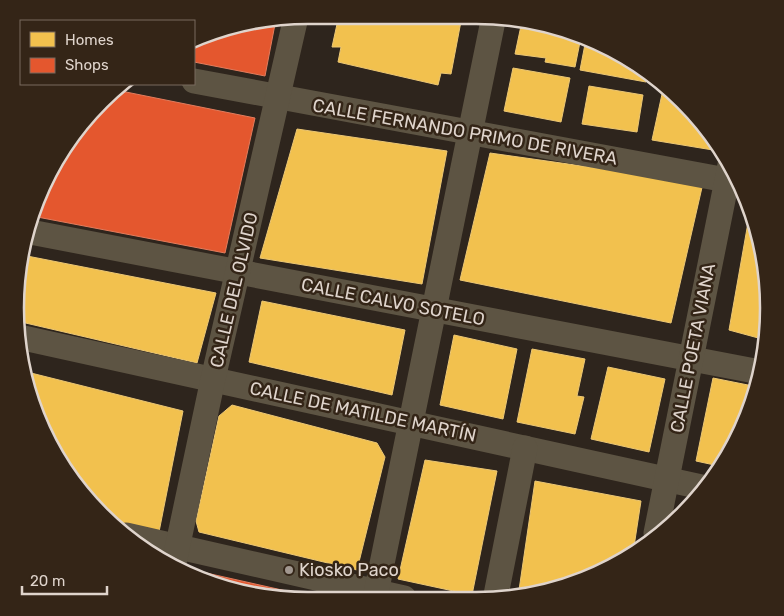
<svg xmlns="http://www.w3.org/2000/svg" width="784" height="616" font-family="Rubik,sans-serif">
	<style>
		.homes { fill: #f2c14e; stroke: #ecc774 }
		.shops { fill: #e4572e; stroke: #e27c5d }
		.lines { fill: none; stroke-linecap: round; stroke-linejoin: round }
		.minor { stroke: #5d5443; stroke-width: 25 }
		.poi-dot { fill: #a1978f; stroke: #342517; stroke-width: 2 }
		.labels { text-anchor: middle; stroke-width: 5; stroke-linejoin: round; paint-order: stroke }
		.street-label { font-size: 18px; fill: #dfd4cc; stroke: #342517 }
		.poi-label { font-size: 18px; fill: #dfd4cc; stroke: #342517; text-anchor: start }
		.rim { fill: none; stroke: #dfd4cc; stroke-width: 2.5 }
	</style>
	<rect width="100%" height="100%" fill="#2e251d"/>
	<!-- homes -->
	<g class="homes">
		<path d="M 339,15 L 462,16 L 451,74 L 441,73 L 438,85 L 338,62 L 341,47 L 332,47 Z"/>
		<path d="M 522,21 L 570,31 L 581,37 L 575,67 L 545,62 L 546,58 L 515,54 Z"/>
		<path d="M 586,39 L 647,75 L 646,82 L 580,70 Z"/>
		<path d="M 513,68 L 570,78 L 561,122 L 504,111 Z"/>
		<path d="M 664,85 L 669,88 L 715,143 L 713,150 L 652,140 Z"/>
		<path d="M 589,86 L 643,95 L 637,132 L 582,124 Z"/>
		<path d="M 297,129 L 447,151 L 422,284 L 260,258 Z"/>
		<path d="M 490,153 L 703,183 L 671,323 L 460,280 Z"/>
		<path d="M 749,217 L 767,270 L 762,339 L 729,330 Z"/>
		<path d="M 22,255 L 216,293 L 197,363 L 17,321 L 15,308 Z"/>
		<path d="M 262,301 L 405,330 L 392,395 L 249,362 Z"/>
		<path d="M 454,335 L 517,349 L 503,419 L 440,405 Z"/>
		<path d="M 532,349 L 585,359 L 577,396 L 584,397 L 575,434 L 517,422 Z"/>
		<path d="M 608,367 L 665,379 L 649,452 L 591,439 Z"/>
		<path d="M 23,371 L 183,411 L 157,542 L 123,532 L 88,501 L 54,454 L 25,384 Z"/>
		<path d="M 713,378 L 758,387 L 719,466 L 696,461 Z"/>
		<path d="M 232,405 L 377,443 L 385,457 L 357,570 L 199,532 L 196,521 L 219,416 Z"/>
		<path d="M 425,460 L 497,471 L 472,595 L 398,579 Z"/>
		<path d="M 535,481 L 641,501 L 633,553 L 622,562 L 552,591 L 518,597 Z"/>
	</g>
	<!-- shops -->
	<g class="shops">
		<path d="M 276,19 L 265,76 L 194,62 L 194,41 L 232,25 Z"/>
		<path d="M 116,90 L 255,118 L 225,253 L 32,216 L 54,161 L 101,101 Z"/>
		<path d="M 193,570 L 313,597 L 251,595 Z"/>
	</g>
	<g class="lines">
		<!-- minor -->
		<g class="minor">
			<path d="M 194,81 L 737,182"/>
			<path d="M 25,231 L 760,372"/>
			<path d="M 19,337 L 706,488"/>
			<path d="M 656,533 L 730,165"/>
			<path d="M 126,535 L 404,598"/>
			<path d="M 174,563 L 213,379 L 296,17"/>
			<path d="M 375,598 L 494,16"/>
			<path d="M 495,600 L 525,448"/>
		</g>
	</g>
	<!-- markers -->
	<circle class="poi-dot" cx="289" cy="570" r="5"/>
	<g class="labels">
		<!-- street labels -->
		<g class="street-label">
			<text transform="translate(465 132) rotate(10)" y="6">CALLE FERNANDO PRIMO DE RIVERA</text>
			<text transform="translate(234 290) rotate(-77)" y="6">CALLE DEL OLVIDO</text>
			<text transform="translate(393 302) rotate(11)" y="6">CALLE CALVO SOTELO</text>
			<text transform="translate(693 348) rotate(-79)" y="6">CALLE POETA VIANA</text>
			<text transform="translate(363 412) rotate(12)" y="6">CALLE DE MATILDE MARTÍN</text>
		</g>
		<!-- poi labels -->
		<g class="poi-label">
			<text x="299" y="576">Kiosko Paco</text>
		</g>
	</g>
	<!-- crop -->
	<path d="M0 0H784V616H0ZM308 24H476A284 284 0 0 1 760 308V308A284 284 0 0 1 476 592H308A284 284 0 0 1 24 308V308A284 284 0 0 1 308 24Z" fill="#342517" fill-rule="evenodd"/>
	<path class="rim" d="M308 24H476A284 284 0 0 1 760 308V308A284 284 0 0 1 476 592H308A284 284 0 0 1 24 308V308A284 284 0 0 1 308 24Z"/>
	<!-- legend -->
	<rect x="20" y="20" width="175" height="65" fill="#342517" stroke="#786b5f"/>
	<rect x="30" y="32" width="25" height="15" fill="#f2c14e" stroke="#786b5f"/>
	<text x="65" y="45" font-size="15" fill="#dfd4cc">Homes</text>
	<rect x="30" y="58" width="25" height="15" fill="#e4572e" stroke="#786b5f"/>
	<text x="65" y="70" font-size="15" fill="#dfd4cc">Shops</text>
	<!-- scale -->
	<path d="M22 586v8h85v-8" fill="none" stroke="#dfd4cc" stroke-width="2.5"/>
	<text x="30" y="586" font-size="15" fill="#dfd4cc" stroke="#342517" stroke-width="4" paint-order="stroke">20 m</text>
</svg>
